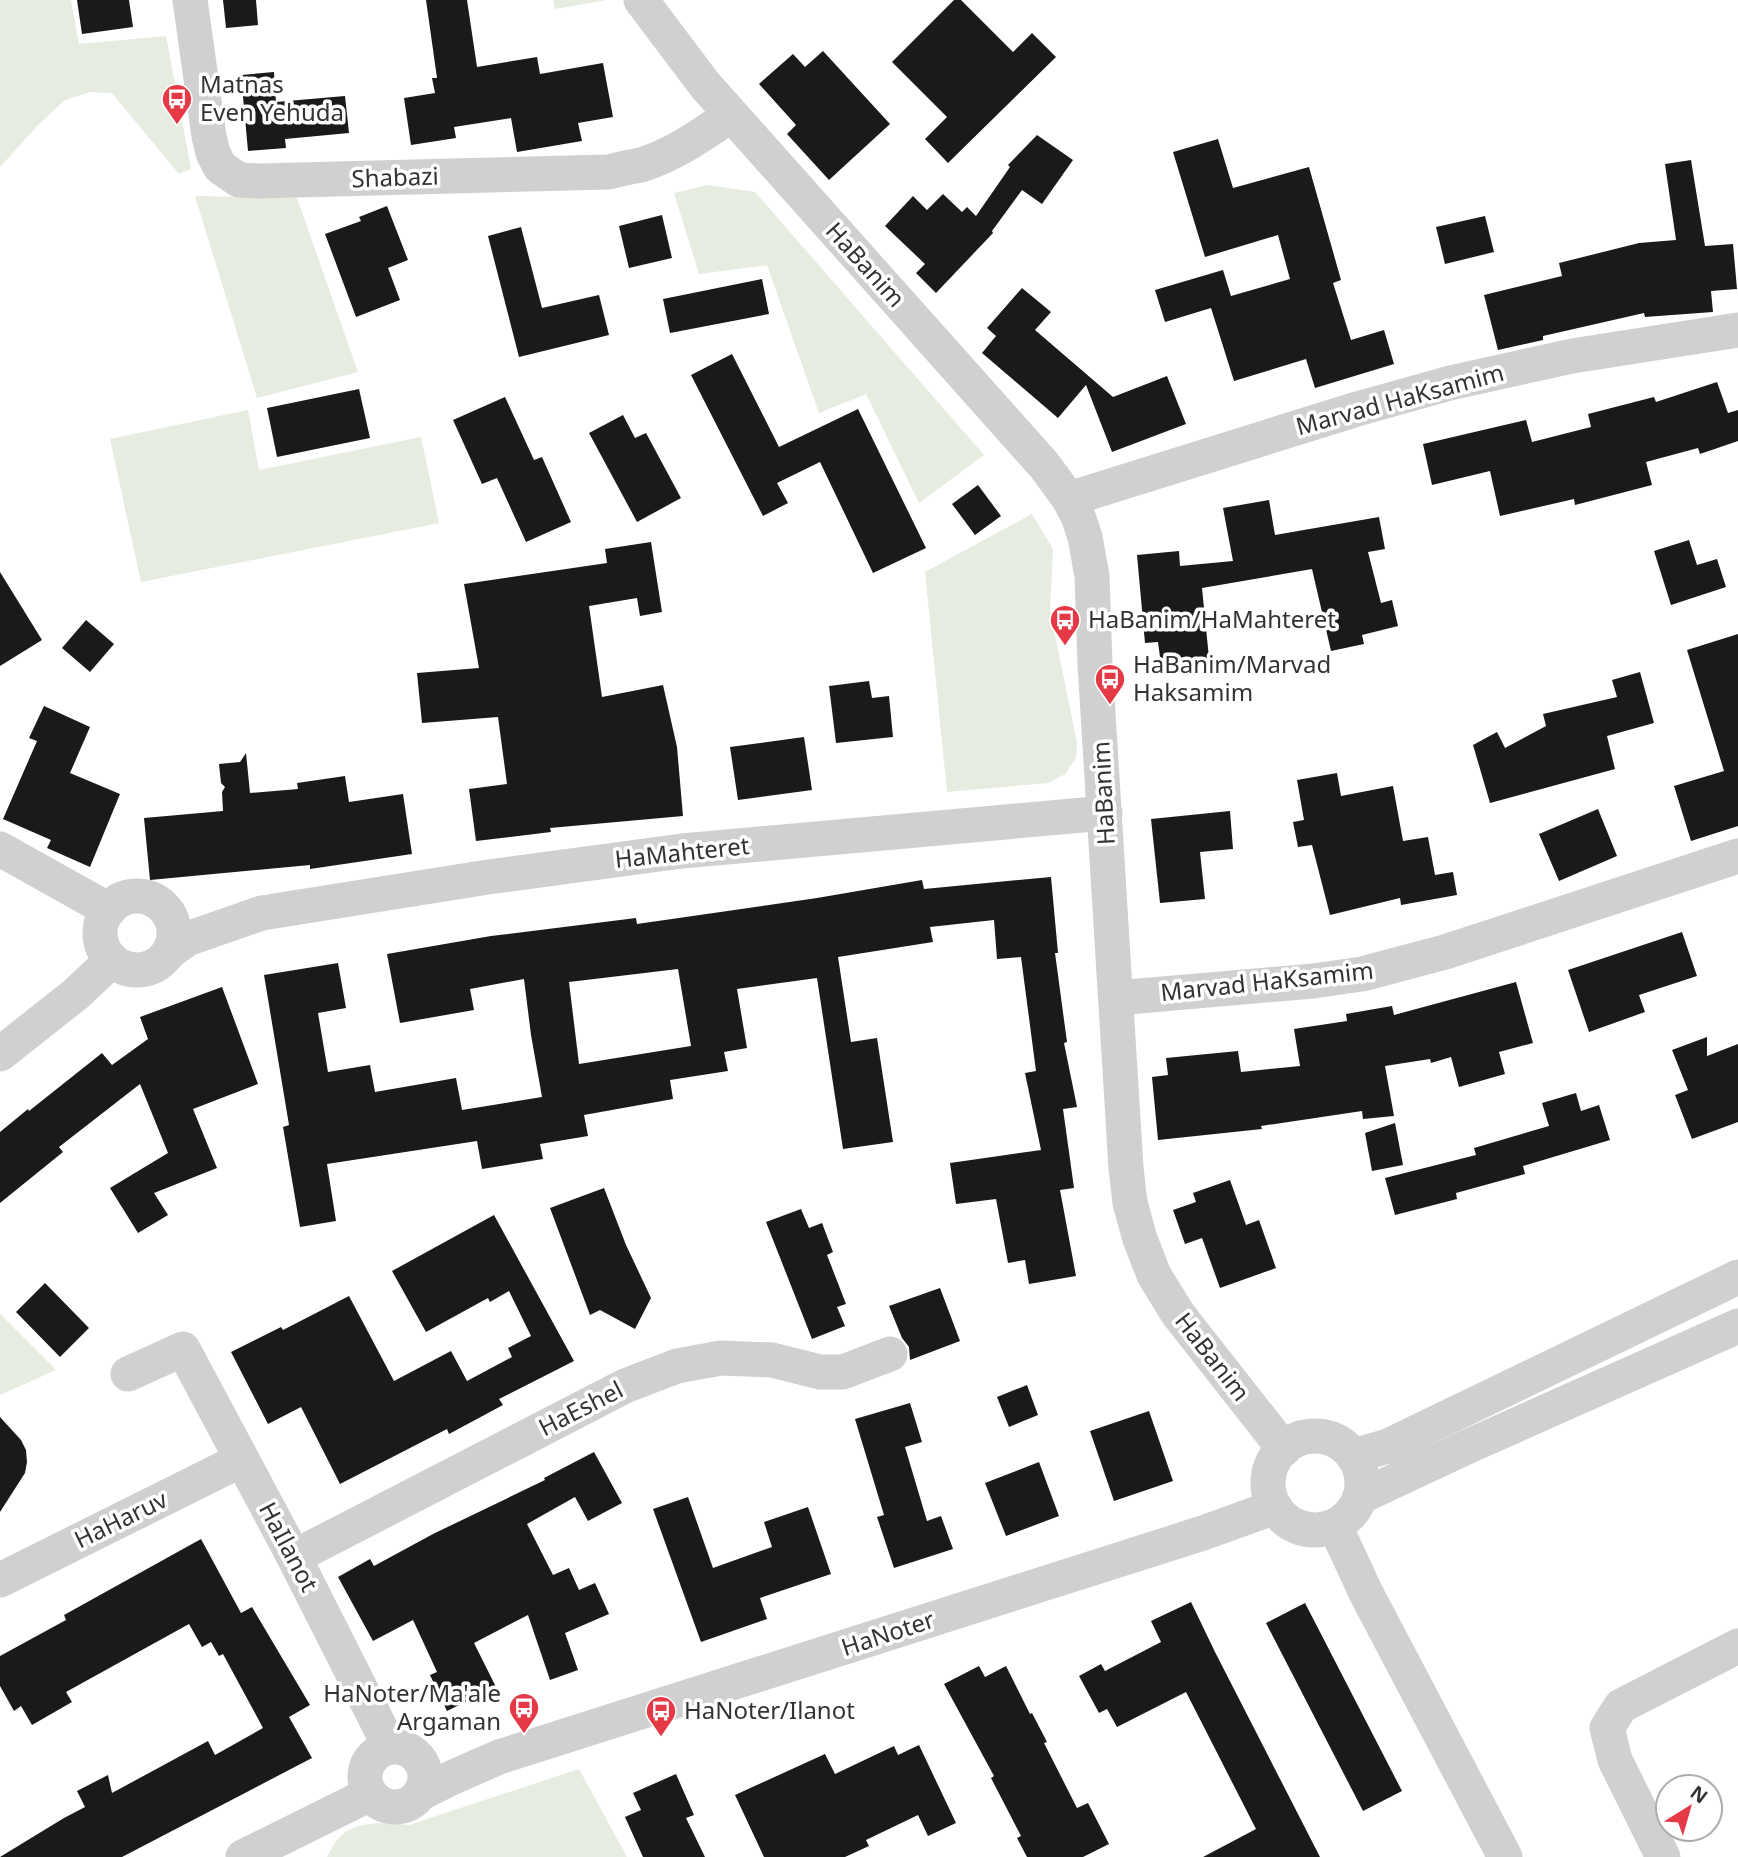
<svg xmlns="http://www.w3.org/2000/svg" width="1738" height="1857" font-family="'Noto Sans',sans-serif">
	<style>
		.green { fill: #e6ecdf }
		.building { fill: #1a1a1a; fill-rule: evenodd }
		.lines { fill: none; stroke-linecap: round; stroke-linejoin: round }
		.minor { stroke: #d0d0d0; stroke-width: 35 }
		.labels { text-anchor: middle; stroke-width: 7; stroke-linejoin: round; paint-order: stroke }
		.poi-label { font-size: 24px; fill: #333; stroke: #fff; text-anchor: start }
		.street-label { font-size: 24px; fill: #333; stroke: #fff }
	</style>
	<rect width="100%" height="100%" fill="#fff"/>
	<!-- green -->
	<g class="green">
		<path d="M 0,0 L 71,0 L 79,44 L 166,36 L 191,169 L 179,174 L 112,93 L 91,92 L 65,100 L 39,124 L 0,167 Z"/>
		<path d="M 553,0 L 607,0 L 555,9 Z"/>
		<path d="M 708,185 L 755,192 L 984,455 L 919,503 L 866,394 L 819,413 L 767,265 L 699,274 L 674,193 Z"/>
		<path d="M 195,196 L 297,198 L 358,372 L 257,398 Z"/>
		<path d="M 248,410 L 259,470 L 421,437 L 439,523 L 141,582 L 110,439 Z"/>
		<path d="M 1032,514 L 1053,549 L 1050,610 L 1077,743 L 1076,758 L 1065,774 L 1048,783 L 947,792 L 925,572 Z"/>
		<path d="M 0,1314 L 56,1370 L 0,1395 Z"/>
		<path d="M 579,1769 L 627,1857 L 327,1857 C 331,1850 336,1839 343,1834 C 360,1820 389,1823 409,1825 Z"/>
	</g>
	<!-- building -->
	<g class="building">
		<path d="M 77,0 L 129,0 L 133,27 L 82,34 Z"/>
		<path d="M 223,0 L 256,0 L 258,25 L 226,28 Z"/>
		<path d="M 426,0 L 467,0 L 477,67 L 537,57 L 540,74 L 603,63 L 613,117 L 578,123 L 582,141 L 517,152 L 511,118 L 454,127 L 456,138 L 411,145 L 404,98 L 435,93 L 432,78 L 437,78 Z"/>
		<path d="M 954,0 L 961,0 L 1013,52 L 1032,33 L 1056,57 L 948,163 L 925,139 L 947,117 L 892,62 Z"/>
		<path d="M 823,51 L 890,124 L 829,180 L 787,134 L 796,125 L 759,84 L 793,54 L 805,67 Z"/>
		<path d="M 274,72 L 276,102 L 345,96 L 349,133 L 285,139 L 286,148 L 248,151 L 241,75 Z"/>
		<path d="M 1037,135 L 1073,160 L 1042,204 L 1022,190 L 992,231 L 993,233 L 936,293 L 916,273 L 925,264 L 885,226 L 913,196 L 927,210 L 943,194 L 962,212 L 967,207 L 976,216 L 1010,167 L 1008,165 Z"/>
		<path d="M 1218,139 L 1233,188 L 1309,167 L 1341,280 L 1333,283 L 1351,340 L 1384,330 L 1394,364 L 1315,388 L 1306,359 L 1234,381 L 1211,308 L 1165,322 L 1155,290 L 1223,270 L 1231,296 L 1290,279 L 1278,235 L 1205,257 L 1173,152 Z"/>
		<path d="M 1691,160 L 1705,246 L 1733,244 L 1737,289 L 1711,291 L 1713,312 L 1645,317 L 1644,313 L 1543,336 L 1543,340 L 1498,350 L 1484,295 L 1562,276 L 1559,263 L 1639,243 L 1676,240 L 1665,164 Z"/>
		<path d="M 387,206 L 408,260 L 388,268 L 400,300 L 356,317 L 325,234 L 361,221 L 359,217 Z"/>
		<path d="M 662,215 L 672,258 L 629,268 L 619,226 Z"/>
		<path d="M 1485,216 L 1494,252 L 1445,264 L 1436,227 Z"/>
		<path d="M 521,227 L 542,308 L 599,295 L 609,335 L 519,357 L 488,236 Z"/>
		<path d="M 762,279 L 769,314 L 670,333 L 663,299 Z"/>
		<path d="M 1022,288 L 1051,312 L 1035,330 L 1113,397 L 1167,376 L 1186,424 L 1112,452 L 1086,385 L 1058,418 L 982,353 L 996,336 L 987,328 Z"/>
		<path d="M 732,354 L 779,447 L 858,409 L 926,548 L 873,573 L 820,462 L 777,483 L 788,503 L 763,516 L 691,375 Z"/>
		<path d="M 1717,382 L 1728,413 L 1738,410 L 1738,441 L 1700,454 L 1698,448 L 1646,462 L 1652,485 L 1575,505 L 1574,499 L 1500,516 L 1490,471 L 1432,485 L 1423,444 L 1526,420 L 1532,442 L 1591,427 L 1588,414 L 1654,397 L 1656,402 Z"/>
		<path d="M 359,389 L 370,438 L 277,457 L 267,408 Z"/>
		<path d="M 505,397 L 534,460 L 542,457 L 571,522 L 526,542 L 497,478 L 482,484 L 453,420 Z"/>
		<path d="M 623,415 L 635,438 L 646,433 L 681,498 L 637,522 L 589,433 Z"/>
		<path d="M 978,485 L 1001,516 L 975,535 L 952,504 Z"/>
		<path d="M 1269,500 L 1275,535 L 1379,517 L 1385,549 L 1368,552 L 1381,603 L 1392,600 L 1398,626 L 1362,635 L 1364,644 L 1331,651 L 1312,569 L 1202,588 L 1210,668 L 1162,672 L 1158,642 L 1145,643 L 1137,555 L 1179,551 L 1180,566 L 1233,561 L 1223,508 Z"/>
		<path d="M 1689,540 L 1697,565 L 1717,559 L 1726,587 L 1671,605 L 1654,551 Z"/>
		<path d="M 651,542 L 662,612 L 640,616 L 637,598 L 589,606 L 602,697 L 663,685 L 677,747 L 683,816 L 550,828 L 551,832 L 476,841 L 469,789 L 507,784 L 498,717 L 422,723 L 417,673 L 479,668 L 464,584 L 607,563 L 605,549 Z"/>
		<path d="M 0,572 L 42,640 L 0,666 Z"/>
		<path d="M 86,620 L 114,644 L 90,672 L 62,648 Z"/>
		<path d="M 1738,634 L 1738,826 L 1691,841 L 1674,786 L 1724,771 L 1687,650 Z"/>
		<path d="M 1640,672 L 1654,723 L 1607,736 L 1615,769 L 1490,803 L 1473,745 L 1497,732 L 1505,748 L 1546,726 L 1543,714 L 1617,697 L 1612,680 Z"/>
		<path d="M 869,681 L 872,698 L 889,696 L 893,737 L 836,743 L 829,686 Z"/>
		<path d="M 44,706 L 90,727 L 70,773 L 120,794 L 90,867 L 47,848 L 51,840 L 3,819 L 37,741 L 29,738 Z"/>
		<path d="M 804,737 L 812,790 L 738,800 L 730,747 Z"/>
		<path d="M 246,753 L 250,793 L 298,789 L 297,783 L 345,776 L 349,802 L 403,794 L 412,854 L 310,869 L 310,865 L 150,880 L 144,818 L 223,811 L 222,792 L 225,787 L 221,783 L 219,764 L 240,762 Z"/>
		<path d="M 1337,773 L 1341,796 L 1393,786 L 1403,841 L 1428,837 L 1435,875 L 1453,872 L 1457,895 L 1401,905 L 1400,898 L 1330,915 L 1312,845 L 1298,847 L 1293,822 L 1304,820 L 1297,780 Z"/>
		<path d="M 1598,809 L 1617,856 L 1559,881 L 1539,834 Z"/>
		<path d="M 1230,811 L 1233,849 L 1200,852 L 1205,899 L 1160,903 L 1151,819 Z"/>
		<path d="M 1051,877 L 1058,953 L 1055,953 L 1067,1042 L 1064,1043 L 1077,1107 L 1063,1109 L 1074,1188 L 1060,1190 L 1076,1276 L 1029,1284 L 1025,1260 L 1008,1263 L 996,1199 L 956,1204 L 950,1163 L 1041,1150 L 1025,1073 L 1036,1071 L 1021,957 L 997,959 L 994,920 L 930,927 L 933,942 L 838,957 L 851,1042 L 877,1038 L 893,1142 L 843,1149 L 817,978 L 737,989 L 747,1048 L 724,1052 L 728,1071 L 670,1080 L 673,1099 L 584,1115 L 588,1136 L 540,1144 L 543,1159 L 482,1169 L 477,1141 L 327,1164 L 336,1221 L 300,1227 L 283,1127 L 289,1125 L 264,975 L 338,963 L 346,1008 L 318,1013 L 328,1072 L 370,1065 L 375,1092 L 456,1078 L 462,1110 L 542,1097 L 531,1035 L 524,979 L 470,989 L 474,1010 L 400,1023 L 387,954 L 491,936 L 636,918 L 637,924 L 817,898 L 922,880 L 924,889 ZM 678,969 L 691,1046 L 579,1064 L 569,982 Z"/>
		<path d="M 1682,932 L 1697,976 L 1639,995 L 1645,1012 L 1589,1032 L 1568,970 Z"/>
		<path d="M 1516,982 L 1533,1043 L 1499,1052 L 1505,1074 L 1459,1087 L 1451,1057 L 1431,1063 L 1430,1059 L 1385,1066 L 1394,1116 L 1363,1119 L 1362,1111 L 1261,1126 L 1262,1129 L 1158,1140 L 1152,1077 L 1168,1075 L 1166,1058 L 1238,1051 L 1241,1072 L 1300,1066 L 1294,1029 L 1347,1021 L 1346,1014 L 1392,1006 L 1394,1015 Z"/>
		<path d="M 222,987 L 258,1084 L 193,1109 L 217,1168 L 154,1193 L 168,1215 L 138,1233 L 110,1188 L 168,1153 L 140,1084 L 59,1147 L 63,1152 L 0,1203 L 0,1132 L 28,1109 L 29,1111 L 102,1053 L 112,1065 L 148,1039 L 140,1017 Z"/>
		<path d="M 1707,1037 L 1707,1056 L 1738,1044 L 1738,1122 L 1692,1139 L 1675,1095 L 1688,1090 L 1672,1050 Z"/>
		<path d="M 1576,1093 L 1581,1111 L 1599,1105 L 1610,1140 L 1523,1166 L 1525,1174 L 1456,1193 L 1457,1199 L 1395,1215 L 1385,1178 L 1476,1155 L 1474,1148 L 1549,1126 L 1542,1103 Z"/>
		<path d="M 1395,1123 L 1403,1165 L 1372,1171 L 1365,1133 Z"/>
		<path d="M 1230,1180 L 1246,1225 L 1259,1220 L 1276,1268 L 1220,1288 L 1202,1238 L 1185,1244 L 1173,1210 L 1196,1202 L 1193,1193 Z"/>
		<path d="M 604,1188 L 626,1245 L 651,1298 L 635,1329 L 600,1310 L 590,1315 L 550,1208 Z"/>
		<path d="M 801,1209 L 809,1228 L 822,1223 L 833,1252 L 827,1255 L 846,1304 L 837,1307 L 845,1326 L 812,1339 L 766,1222 Z"/>
		<path d="M 494,1215 L 574,1361 L 499,1399 L 503,1405 L 449,1434 L 447,1429 L 340,1484 L 301,1407 L 268,1424 L 231,1352 L 281,1327 L 283,1330 L 349,1296 L 394,1381 L 451,1351 L 467,1381 L 512,1357 L 508,1348 L 531,1336 L 509,1291 L 490,1302 L 488,1298 L 426,1332 L 392,1271 Z"/>
		<path d="M 45,1283 L 89,1328 L 60,1357 L 16,1312 Z"/>
		<path d="M 940,1288 L 960,1341 L 910,1360 L 909,1347 L 902,1338 L 889,1306 Z"/>
		<path d="M 1027,1385 L 1038,1415 L 1009,1427 L 997,1397 Z"/>
		<path d="M 910,1403 L 922,1442 L 905,1447 L 927,1521 L 941,1516 L 953,1549 L 894,1568 L 877,1517 L 884,1515 L 855,1419 Z"/>
		<path d="M 1149,1411 L 1173,1481 L 1114,1501 L 1090,1431 Z"/>
		<path d="M 0,1417 L 21,1440 L 26,1450 L 27,1462 L 25,1473 L 0,1512 Z"/>
		<path d="M 594,1452 L 622,1503 L 588,1521 L 575,1497 L 527,1524 L 553,1575 L 569,1568 L 579,1590 L 595,1583 L 609,1614 L 565,1633 L 578,1670 L 550,1680 L 528,1615 L 474,1643 L 496,1687 L 447,1711 L 430,1675 L 437,1672 L 413,1620 L 373,1641 L 338,1577 L 370,1559 L 374,1566 L 433,1534 L 545,1480 L 544,1478 Z"/>
		<path d="M 1039,1462 L 1059,1516 L 1006,1536 L 985,1483 Z"/>
		<path d="M 688,1497 L 713,1568 L 772,1547 L 764,1522 L 808,1507 L 831,1574 L 760,1598 L 767,1619 L 701,1642 L 653,1509 Z"/>
		<path d="M 201,1539 L 241,1613 L 252,1607 L 310,1705 L 289,1717 L 312,1758 L 122,1857 L 0,1857 L 64,1818 L 85,1807 L 77,1791 L 108,1775 L 112,1793 L 208,1741 L 215,1755 L 263,1728 L 223,1654 L 219,1656 L 211,1642 L 202,1647 L 189,1624 L 66,1692 L 72,1702 L 32,1725 L 21,1706 L 14,1711 L 0,1686 L 0,1656 L 66,1620 L 64,1615 Z"/>
		<path d="M 1191,1602 L 1215,1652 L 1320,1857 L 1203,1857 L 1256,1829 L 1186,1692 L 1117,1727 L 1107,1709 L 1099,1713 L 1079,1676 L 1101,1664 L 1105,1671 L 1161,1642 L 1151,1621 Z"/>
		<path d="M 1305,1603 L 1402,1791 L 1363,1811 L 1266,1623 Z"/>
		<path d="M 979,1666 L 985,1677 L 1006,1666 L 1030,1714 L 1032,1713 L 1047,1742 L 1044,1743 L 1077,1808 L 1088,1803 L 1109,1844 L 1083,1857 L 1027,1857 L 1017,1838 L 1021,1836 L 991,1778 L 994,1776 L 944,1684 Z"/>
		<path d="M 919,1745 L 956,1823 L 928,1836 L 918,1815 L 866,1840 L 869,1846 L 845,1857 L 764,1857 L 735,1795 L 825,1754 L 835,1774 L 894,1746 L 898,1755 Z"/>
		<path d="M 676,1774 L 694,1815 L 686,1818 L 705,1857 L 643,1857 L 625,1817 L 641,1810 L 633,1793 Z"/>
	</g>
	<g class="lines">
		<!-- minor -->
		<g class="minor">
			<path d="M 190,0 L 209,136 L 213,153 L 220,167 L 239,180 L 259,181 L 609,172 C 619,169 630,167 641,165 C 674,155 703,134 731,115"/>
			<path d="M 641,0 L 705,85 L 1044,465 L 1069,499 L 1078,516 L 1085,537 L 1092,576 L 1095,664 L 1126,1168 L 1130,1203 L 1140,1239 L 1154,1275 L 1178,1314 L 1284,1449"/>
			<path d="M 1069,499 L 1357,409 L 1450,383 L 1572,356 L 1738,330"/>
			<path d="M 0,849 L 109,910"/>
			<circle cx="137" cy="933" r="37"/>
			<path d="M 169,952 L 187,939 L 262,913 L 488,877 L 682,851 L 1105,813"/>
			<path d="M 1116,998 L 1313,981 L 1362,974 L 1445,952 L 1738,856"/>
			<path d="M 0,1054 L 76,994 L 112,960"/>
			<path d="M 128,1374 L 183,1349 L 294,1557 L 390,1747"/>
			<circle cx="1315" cy="1483" r="47"/>
			<path d="M 1353,1456 L 1388,1446 L 1738,1277"/>
			<path d="M 1360,1497 L 1469,1446 L 1738,1326"/>
			<path d="M 1335,1526 L 1366,1593 L 1505,1857"/>
			<path d="M 294,1557 L 625,1386 L 677,1366 L 721,1358 L 772,1360 L 820,1372 L 843,1372 L 890,1354"/>
			<path d="M 0,1580 L 241,1460"/>
			<circle cx="395" cy="1777" r="30"/>
			<path d="M 421,1793 L 449,1779 L 499,1757 L 1203,1533 L 1275,1507"/>
			<path d="M 243,1857 L 370,1794"/>
			<path d="M 1663,1857 L 1615,1760 L 1607,1728 L 1621,1706 L 1738,1646"/>
		</g>
	</g>
	<!-- icons -->
	<defs>
		<g id="bus-pin" transform="scale(1.575)"><path d="M0 17L-7.5 6A9.5 9.5 0 1 1 7.5 6Z" fill="#e63946" stroke="#fff"/><path d="M-5-6H5V4H4V6H2V4H-2V6H-4V4H-5ZM-3.5-4V0h7V-4ZM-3.5 1.2v1.5H-2V1.2ZM2 1.2v1.5H3.5V1.2Z" fill="#fff"/></g>
	</defs>
	<g fill-rule="evenodd">
		<use href="#bus-pin" x="177" y="99"/>
		<use href="#bus-pin" x="1065" y="620"/>
		<use href="#bus-pin" x="1110" y="679"/>
		<use href="#bus-pin" x="524" y="1708"/>
		<use href="#bus-pin" x="661" y="1711"/>
	</g>
	<g class="labels">
		<!-- poi labels -->
		<g class="poi-label">
			<text x="200" y="93">Matnas<tspan x="200" dy="28">Even Yehuda</tspan></text>
			<text x="1088" y="628">HaBanim/HaMahteret</text>
			<text x="1133" y="673">HaBanim/Marvad<tspan x="1133" dy="28">Haksamim</tspan></text>
			<text x="501" y="1702" text-anchor="end">HaNoter/Ma'ale<tspan x="501" dy="28">Argaman</tspan></text>
			<text x="684" y="1719">HaNoter/Ilanot</text>
		</g>
		<!-- street labels -->
		<g class="street-label">
			<text transform="translate(395 178) rotate(-2)" y="8">Shabazi</text>
			<text transform="translate(865 265) rotate(48)" y="8">HaBanim</text>
			<text transform="translate(1400 400) rotate(-15)" y="8">Marvad HaKsamim</text>
			<text transform="translate(1104 793) rotate(-93)" y="8">HaBanim</text>
			<text transform="translate(682 853) rotate(-6)" y="8">HaMahteret</text>
			<text transform="translate(1267 982) rotate(-6)" y="8">Marvad HaKsamim</text>
			<text transform="translate(1212 1357) rotate(52)" y="8">HaBanim</text>
			<text transform="translate(581 1409) rotate(-27)" y="8">HaEshel</text>
			<text transform="translate(121 1520) rotate(-26)" y="8">HaHaruv</text>
			<text transform="translate(288 1547) rotate(62)" y="8">HaIlanot</text>
			<text transform="translate(888 1634) rotate(-18)" y="8">HaNoter</text>
		</g>
	</g>
	<!-- north arrow -->
	<g transform="translate(1689 1808) rotate(37)"><circle r="33" fill="#ffffff" stroke="#adadad" stroke-width="2"/>
	<path d="M0-5L12 26L0 18L-12 26Z" fill="#e63946"/>
	<text y="-10" font-size="19" font-weight="bold" text-anchor="middle" fill="#333333">N</text>
	</g>
</svg>
